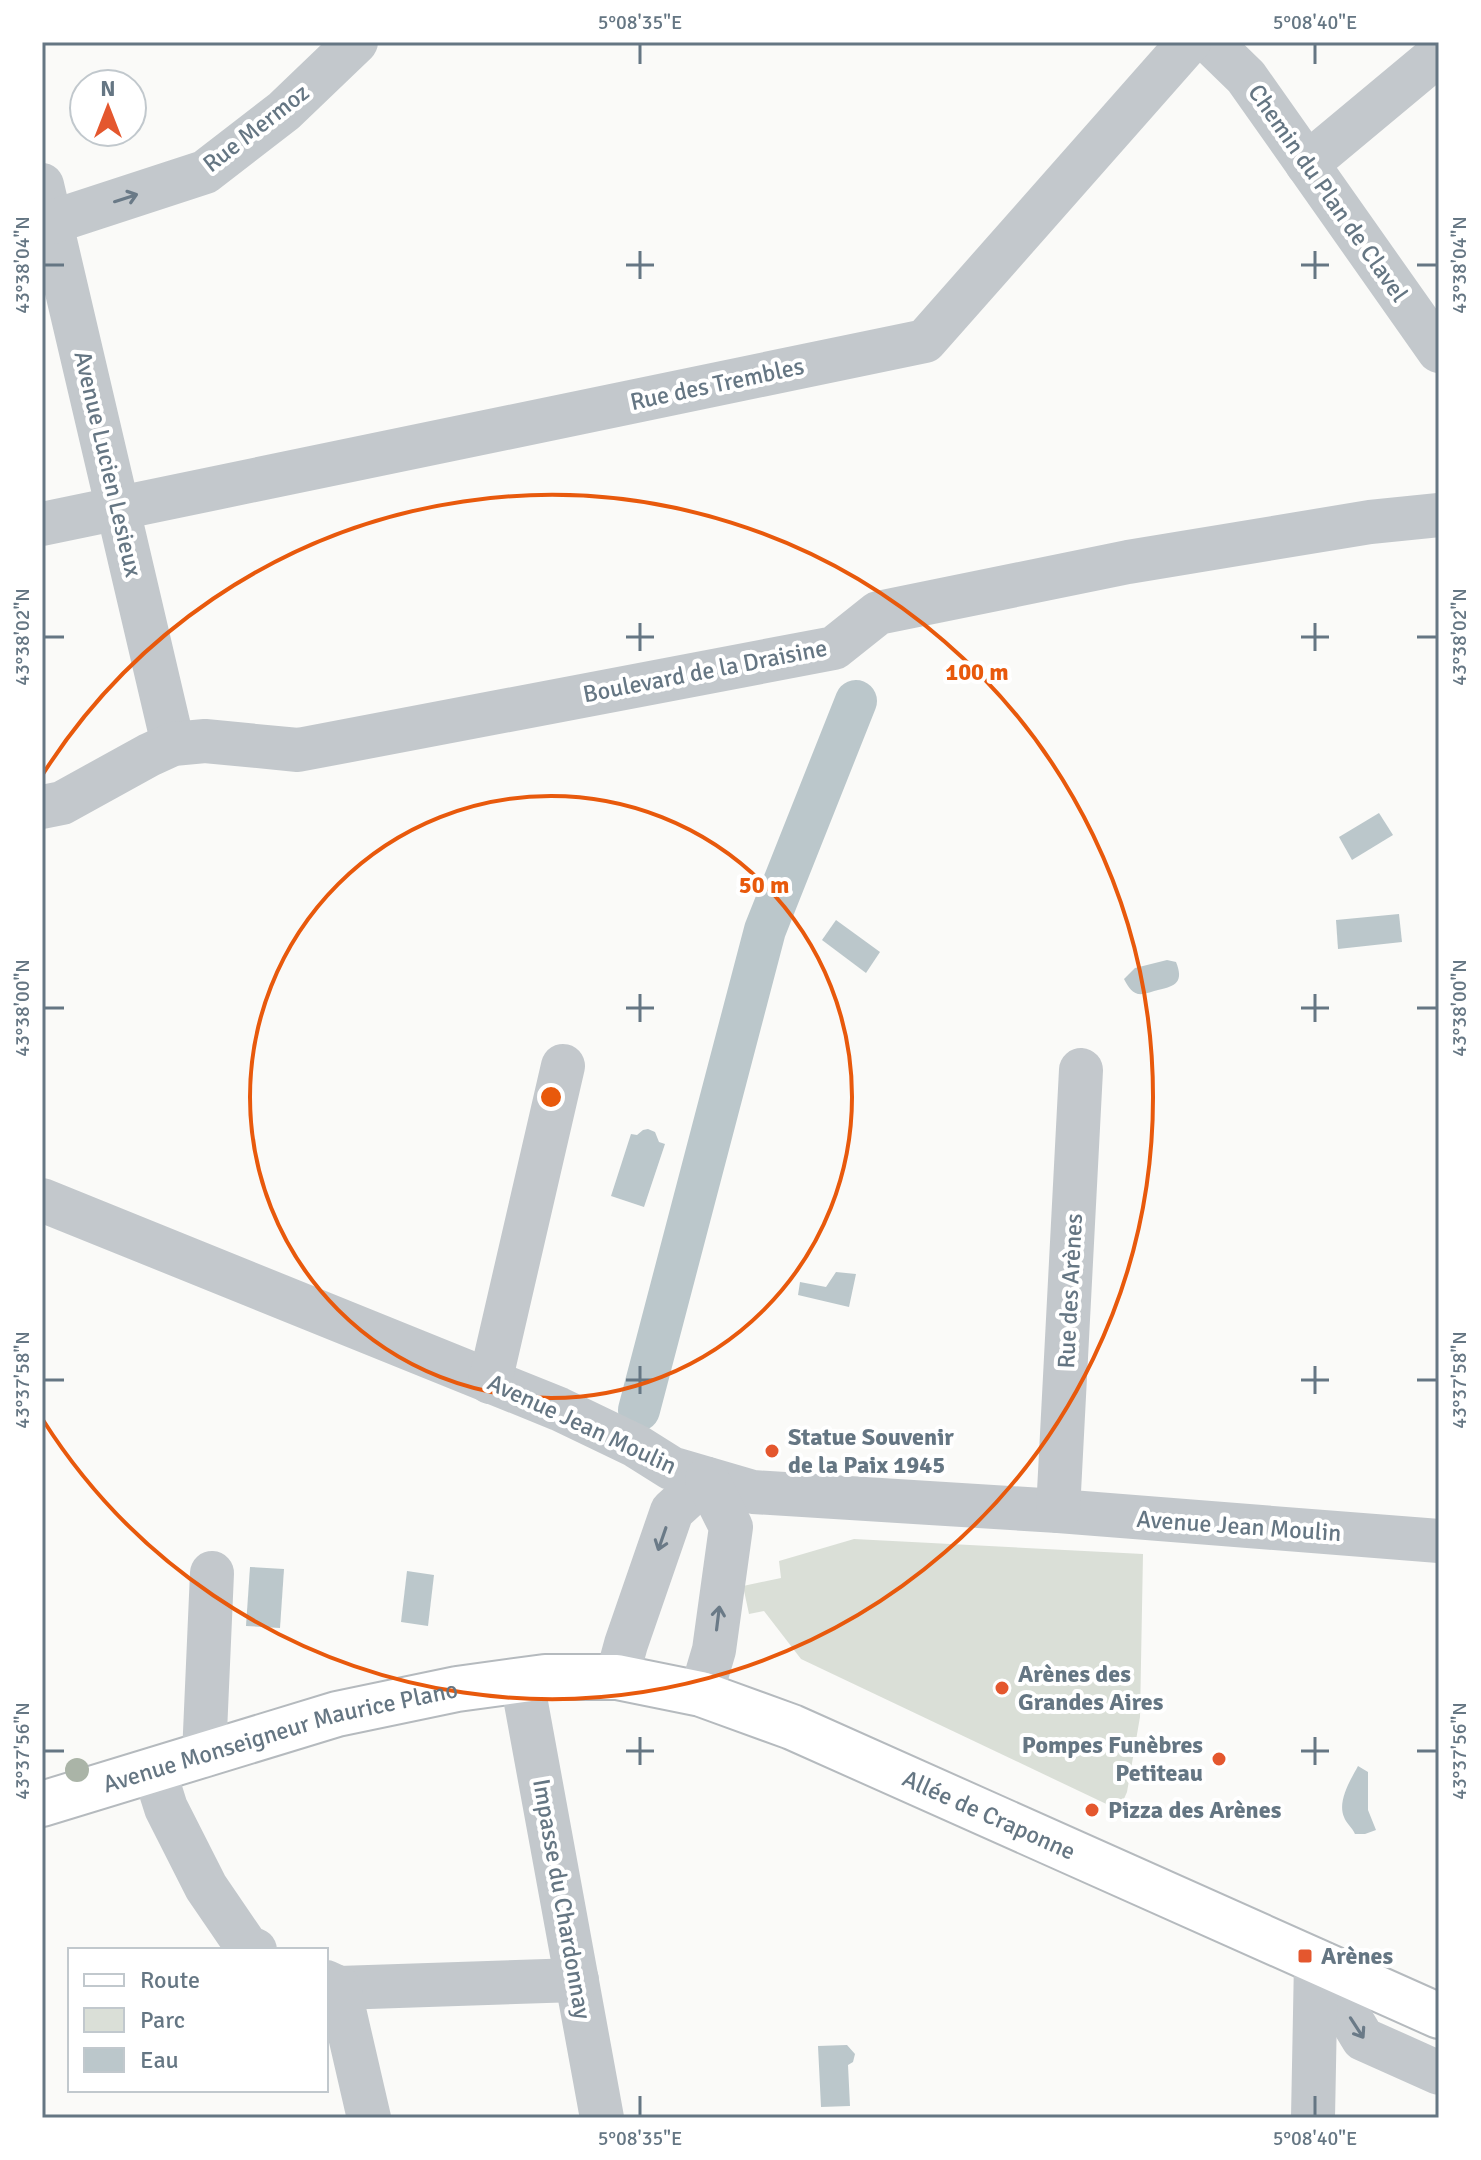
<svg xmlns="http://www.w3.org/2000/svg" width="1481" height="2160" font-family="Signika,sans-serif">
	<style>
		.green { fill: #dadfd7 }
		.water { fill: #bbc7cb }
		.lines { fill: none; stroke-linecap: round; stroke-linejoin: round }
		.canal { stroke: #bbc7cb; stroke-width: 42 }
		.major-casing { stroke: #b5babe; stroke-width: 48 }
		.minor { stroke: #c3c8cc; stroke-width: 44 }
		.major { stroke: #fff; stroke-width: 44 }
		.tree { fill: #aab4a7 }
		.oneway { stroke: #6a7a87 }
		.ticks { fill: none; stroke: #657683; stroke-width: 3 }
		.ring { fill: none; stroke: #e8590c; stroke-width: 4 }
		.poi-dot { fill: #e4572e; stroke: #fff; stroke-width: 3 }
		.labels { text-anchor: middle; stroke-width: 8; stroke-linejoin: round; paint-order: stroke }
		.street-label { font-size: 24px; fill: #657683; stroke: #fff }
		.poi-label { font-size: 24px; font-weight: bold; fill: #657683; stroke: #fff; text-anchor: start }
		.centre { fill: #e8590c; stroke: #fff; stroke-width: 4 }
		.ring-label { font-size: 24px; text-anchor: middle; font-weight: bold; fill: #e8590c; stroke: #fff; stroke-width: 8; stroke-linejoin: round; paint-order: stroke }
		.neatline { fill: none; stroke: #657683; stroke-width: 3 }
		.ticks-label { font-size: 20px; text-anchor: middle; fill: #657683 }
	</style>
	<rect width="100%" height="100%" fill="#fafaf8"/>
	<!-- green -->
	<path class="green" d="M 854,1539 L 1143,1554 L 1140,1717 L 1127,1792 L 1119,1810 L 801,1659 L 764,1611 L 749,1614 L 743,1586 L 781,1578 L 779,1561 Z"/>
	<!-- water -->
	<g class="water">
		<path d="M 1379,813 L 1393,835 L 1352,860 L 1339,837 Z"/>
		<path d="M 1399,914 L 1402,942 L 1338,949 L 1336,920 Z"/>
		<path d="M 836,920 L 880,952 L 866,973 L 822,940 Z"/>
		<path d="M 1167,960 L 1176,962 C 1184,982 1176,986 1158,990 C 1153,991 1144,995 1138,994 C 1131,992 1127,985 1124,979 L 1135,968 Z"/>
		<path d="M 648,1129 L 655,1132 L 659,1142 L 665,1144 L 644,1207 L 611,1196 L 631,1134 L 637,1135 L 643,1130 Z"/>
		<path d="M 836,1272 L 856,1274 L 849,1307 L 798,1295 L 800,1282 L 826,1287 Z"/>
		<path d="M 250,1567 L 284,1569 L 280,1628 L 246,1626 Z"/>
		<path d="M 407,1571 L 434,1575 L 428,1626 L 401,1622 Z"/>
		<path d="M 1358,1766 L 1368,1772 L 1368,1810 L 1376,1830 L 1365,1834 L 1355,1834 C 1352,1827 1346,1823 1344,1817 C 1337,1801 1351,1779 1358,1766 Z"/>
		<path d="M 847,2045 L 855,2054 L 853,2062 L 848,2065 L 850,2106 L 821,2107 L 818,2046 Z"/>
	</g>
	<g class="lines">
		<!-- canal -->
		<path class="canal" d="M 639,1410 L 765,930 L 856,701"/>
		<!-- major casing -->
		<g class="major-casing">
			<g id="major">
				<path id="s1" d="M 42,1804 L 337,1714 L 457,1689 L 545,1677 L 617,1677 L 701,1694 L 792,1727 L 1439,2016"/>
			</g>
		</g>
		<!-- minor -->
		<g class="minor">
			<path d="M 1210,42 L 1246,77 L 1439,351"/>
			<path d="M 1307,164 L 1439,54"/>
			<path d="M 42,185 L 173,744"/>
			<path d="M 52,222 L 205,172 L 284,111 L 356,42"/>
			<path d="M 42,524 L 925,341 L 1189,42"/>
			<path d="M 42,807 L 62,803 L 149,755 L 173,744 L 205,741 L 298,750 L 834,648 L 878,613 L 1128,562 L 1370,522 L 1439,515"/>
			<path d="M 42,1200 L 559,1409 L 636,1446 L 671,1468 L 753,1492 L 1058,1511 L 1439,1541"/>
			<path d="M 490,1382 L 563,1066"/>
			<path d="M 1058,1511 L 1081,1070"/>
			<path d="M 617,1677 L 626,1644 L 672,1511 L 707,1479"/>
			<path d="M 522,1681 L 602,2118"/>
			<path d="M 701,1694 L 714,1650 L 731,1527 L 707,1479"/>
			<path d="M 204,1755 L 212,1573"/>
			<path d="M 154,1770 L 166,1808 L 206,1887 L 247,1947 L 255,1950"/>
			<path d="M 1316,1961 L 1363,2039 L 1439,2073"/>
			<path d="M 326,1982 L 339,1988 L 577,1980"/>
			<path d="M 339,1988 L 369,2118"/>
			<path d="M 1313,2118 L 1316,1961"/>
		</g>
		<!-- major -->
		<use href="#major" class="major"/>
	</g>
	<!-- trees -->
	<circle class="tree" cx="77" cy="1770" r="12"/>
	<!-- one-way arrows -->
	<defs><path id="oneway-shaft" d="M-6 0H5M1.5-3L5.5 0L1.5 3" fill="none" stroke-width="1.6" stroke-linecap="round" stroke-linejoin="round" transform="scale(2)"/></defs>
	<g class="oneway">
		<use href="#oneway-shaft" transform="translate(126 198) rotate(-18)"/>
		<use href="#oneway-shaft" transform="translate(662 1539) rotate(109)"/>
		<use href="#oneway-shaft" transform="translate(718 1618) rotate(-83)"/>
		<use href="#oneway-shaft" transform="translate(1357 2028) rotate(57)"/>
	</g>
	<!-- ticks -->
	<path class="ticks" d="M 640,44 L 640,64M 1315,44 L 1315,64M 640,251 L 640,279M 1315,251 L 1315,279M 44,265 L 64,265M 626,265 L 654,265M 1301,265 L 1329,265M 1417,265 L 1437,265M 640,623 L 640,651M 1315,623 L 1315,651M 44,637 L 64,637M 626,637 L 654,637M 1301,637 L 1329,637M 1417,637 L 1437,637M 640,994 L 640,1022M 1315,994 L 1315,1022M 44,1008 L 64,1008M 626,1008 L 654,1008M 1301,1008 L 1329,1008M 1417,1008 L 1437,1008M 640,1366 L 640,1394M 1315,1366 L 1315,1394M 44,1380 L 64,1380M 626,1380 L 654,1380M 1301,1380 L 1329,1380M 1417,1380 L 1437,1380M 640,1737 L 640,1765M 1315,1737 L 1315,1765M 44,1751 L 64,1751M 626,1751 L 654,1751M 1301,1751 L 1329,1751M 1417,1751 L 1437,1751M 640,2096 L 640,2116M 1315,2096 L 1315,2116"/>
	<!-- distance rings -->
	<g class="ring">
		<circle cx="551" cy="1097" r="301"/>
		<path d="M43 774A602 602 0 1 1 43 1420"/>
	</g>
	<!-- markers -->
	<g class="poi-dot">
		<circle cx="772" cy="1451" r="8"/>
		<circle cx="1002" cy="1688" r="8"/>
		<circle cx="1219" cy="1759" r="8"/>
		<circle cx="1092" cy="1810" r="8"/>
		<rect x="1297" y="1948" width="16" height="16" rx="4"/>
	</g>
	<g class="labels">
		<!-- street labels -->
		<g class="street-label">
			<text transform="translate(256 128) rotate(-38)" y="8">Rue Mermoz</text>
			<text transform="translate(1328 193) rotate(55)" y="8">Chemin du Plan de Clavel</text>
			<text transform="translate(717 384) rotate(-12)" y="8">Rue des Trembles</text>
			<text transform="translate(108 464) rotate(77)" y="8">Avenue Lucien Lesieux</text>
			<text transform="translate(705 671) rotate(-11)" y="8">Boulevard de la Draisine</text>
			<text transform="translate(1070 1291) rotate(-87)" y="8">Rue des Arènes</text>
			<text transform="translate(582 1424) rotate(25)" y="8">Avenue Jean Moulin</text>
			<text transform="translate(1239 1526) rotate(4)" y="8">Avenue Jean Moulin</text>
			<text dy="8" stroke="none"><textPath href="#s1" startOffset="248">Avenue Monseigneur Maurice Plano</textPath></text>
			<text dy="8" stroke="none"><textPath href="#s1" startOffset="990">Allée de Craponne</textPath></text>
			<text transform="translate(562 1899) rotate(80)" y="8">Impasse du Chardonnay</text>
		</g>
		<!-- poi labels -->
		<g class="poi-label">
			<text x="788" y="1445">Statue Souvenir<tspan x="788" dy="28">de la Paix 1945</tspan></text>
			<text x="1018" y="1682">Arènes des<tspan x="1018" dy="28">Grandes Aires</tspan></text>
			<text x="1203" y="1753" text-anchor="end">Pompes Funèbres<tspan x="1203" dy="28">Petiteau</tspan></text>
			<text x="1108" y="1818">Pizza des Arènes</text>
			<text x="1321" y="1964">Arènes</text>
		</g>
	</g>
	<circle cx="551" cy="1097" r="12" class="centre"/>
	<g class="ring-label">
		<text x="977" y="680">100 m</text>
		<text x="764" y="893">50 m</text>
	</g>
	<!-- border -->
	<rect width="1481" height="2160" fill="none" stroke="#ffffff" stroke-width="88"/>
	<!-- legend -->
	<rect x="68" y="1948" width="260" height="144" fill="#ffffff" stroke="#c1c8cd" stroke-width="2"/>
	<rect x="84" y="1974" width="40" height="12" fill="#ffffff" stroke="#c1c8cd" stroke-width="2"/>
	<text x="140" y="1988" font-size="24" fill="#657683">Route</text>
	<rect x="84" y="2008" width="40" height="24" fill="#dadfd7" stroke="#c1c8cd" stroke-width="2"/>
	<text x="140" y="2028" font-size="24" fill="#657683">Parc</text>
	<rect x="84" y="2048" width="40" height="24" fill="#bbc7cb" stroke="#c1c8cd" stroke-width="2"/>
	<text x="140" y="2068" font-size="24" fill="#657683">Eau</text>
	<!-- north arrow -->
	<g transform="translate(108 108)"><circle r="38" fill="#ffffff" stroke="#c1c8cd" stroke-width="2"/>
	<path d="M0-6L14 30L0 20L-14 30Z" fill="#e4572e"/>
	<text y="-12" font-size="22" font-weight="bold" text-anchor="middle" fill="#657683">N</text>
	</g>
	<rect x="44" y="44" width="1393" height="2072" class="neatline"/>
	<g class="ticks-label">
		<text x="640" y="29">5°08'35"E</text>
		<text x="1315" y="29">5°08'40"E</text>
		<text transform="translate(22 265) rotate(-90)" y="7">43°38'04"N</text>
		<text transform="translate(1459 265) rotate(-90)" y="7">43°38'04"N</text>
		<text transform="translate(22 637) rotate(-90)" y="7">43°38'02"N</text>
		<text transform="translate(1459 637) rotate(-90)" y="7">43°38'02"N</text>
		<text transform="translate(22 1008) rotate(-90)" y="7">43°38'00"N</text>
		<text transform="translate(1459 1008) rotate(-90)" y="7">43°38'00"N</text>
		<text transform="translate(22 1380) rotate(-90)" y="7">43°37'58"N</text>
		<text transform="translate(1459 1380) rotate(-90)" y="7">43°37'58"N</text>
		<text transform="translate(22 1751) rotate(-90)" y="7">43°37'56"N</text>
		<text transform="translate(1459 1751) rotate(-90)" y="7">43°37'56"N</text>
		<text x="640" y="2145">5°08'35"E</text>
		<text x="1315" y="2145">5°08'40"E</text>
	</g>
</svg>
